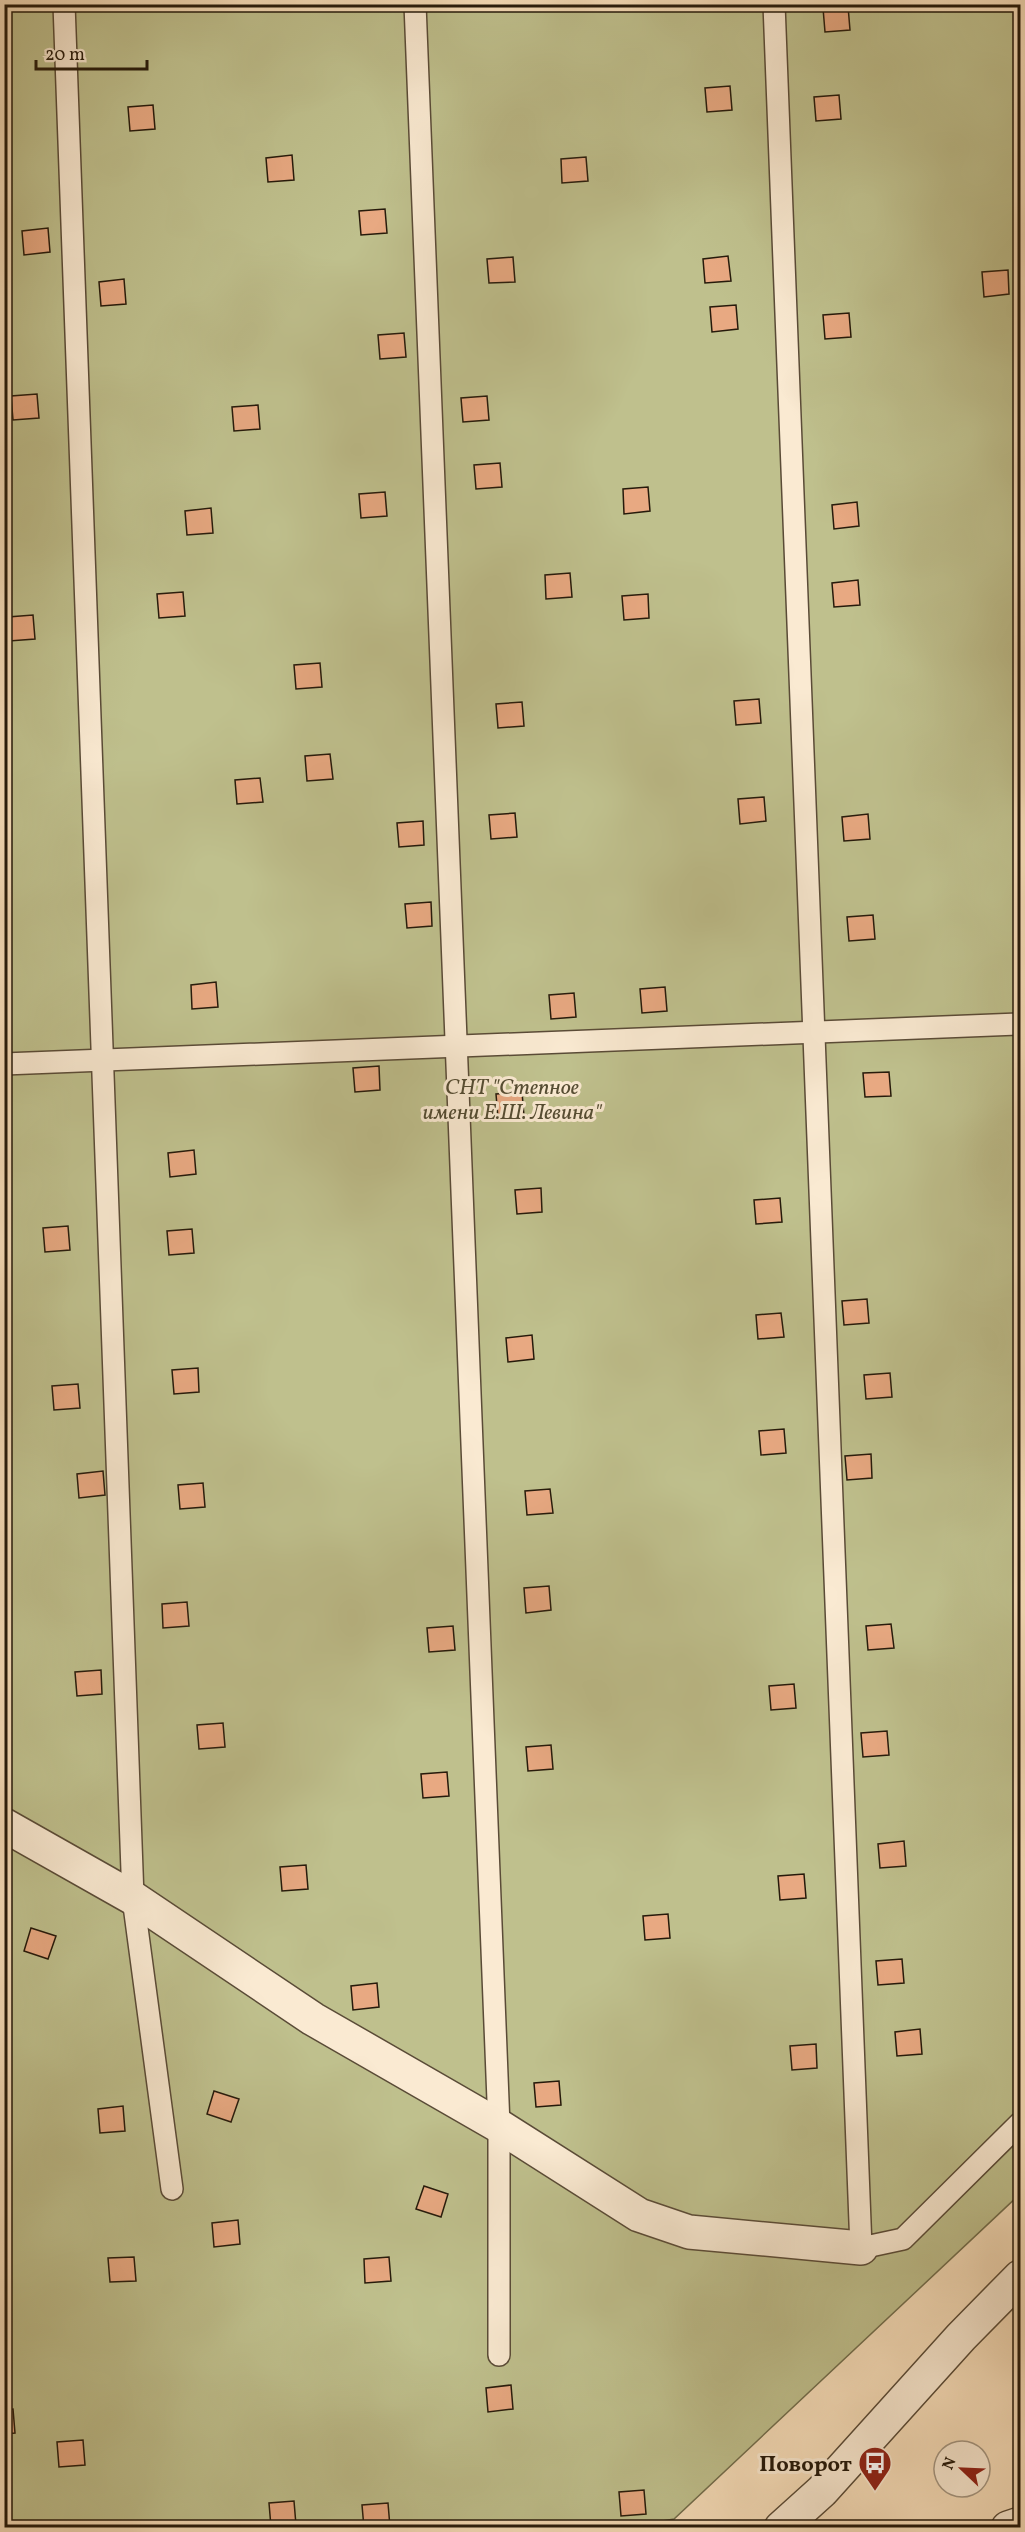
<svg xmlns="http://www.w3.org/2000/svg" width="1025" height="2532" font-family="Vollkorn,serif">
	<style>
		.green { fill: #bfc08d; stroke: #726d4c; stroke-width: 1.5 }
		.building { fill: #e8a982; stroke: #261a0b; stroke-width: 1.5 }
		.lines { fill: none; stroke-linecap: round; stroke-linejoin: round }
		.service-casing { stroke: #5a4b37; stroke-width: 24 }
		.minor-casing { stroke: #5a4b37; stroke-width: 36 }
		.tertiary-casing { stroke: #5a4b37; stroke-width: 36 }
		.service { stroke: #faead2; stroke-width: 21 }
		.minor { stroke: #faead2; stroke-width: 33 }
		.tertiary { stroke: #faead2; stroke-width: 33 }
		.labels { text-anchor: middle; stroke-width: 6; stroke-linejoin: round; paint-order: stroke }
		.park-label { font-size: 22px; font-style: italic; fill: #544c32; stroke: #faead2 }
		.poi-label { font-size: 22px; font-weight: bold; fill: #261a0b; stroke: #faead2; text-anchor: end }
	</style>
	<rect width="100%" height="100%" fill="#f7deba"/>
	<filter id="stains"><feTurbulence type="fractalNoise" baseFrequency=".00333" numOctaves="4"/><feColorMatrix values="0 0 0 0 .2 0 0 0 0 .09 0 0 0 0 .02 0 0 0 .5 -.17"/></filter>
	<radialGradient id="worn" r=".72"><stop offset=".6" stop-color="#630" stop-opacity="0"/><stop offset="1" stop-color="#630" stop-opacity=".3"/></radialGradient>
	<!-- green -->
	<path class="green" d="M 5,5 L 1020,5 L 1020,2194 L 674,2519 L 622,2528 L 5,2528 Z"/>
	<!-- building -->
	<g class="building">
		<path d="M 848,6 L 850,30 L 825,32 L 823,8 Z"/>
		<path d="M 730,86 L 732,110 L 707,112 L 705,88 Z"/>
		<path d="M 839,95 L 841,119 L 816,121 L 814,97 Z"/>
		<path d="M 153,105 L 155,129 L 130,131 L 128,107 Z"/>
		<path d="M 292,155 L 294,180 L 268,182 L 266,158 Z"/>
		<path d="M 586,157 L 588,181 L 562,183 L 561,159 Z"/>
		<path d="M 385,209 L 387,233 L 361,235 L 359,211 Z"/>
		<path d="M 48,228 L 50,252 L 24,255 L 22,231 Z"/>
		<path d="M 728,256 L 731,281 L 705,283 L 703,259 Z"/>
		<path d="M 513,257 L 515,282 L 489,283 L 487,259 Z"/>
		<path d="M 1008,270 L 1009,294 L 984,297 L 982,272 Z"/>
		<path d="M 124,279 L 126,304 L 101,306 L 99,282 Z"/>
		<path d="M 736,305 L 738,329 L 712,332 L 710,307 Z"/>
		<path d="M 849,313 L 851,337 L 825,339 L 823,315 Z"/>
		<path d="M 404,333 L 406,357 L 380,359 L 378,335 Z"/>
		<path d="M 37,394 L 39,418 L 13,420 L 11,396 Z"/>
		<path d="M 487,396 L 489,420 L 463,422 L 461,398 Z"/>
		<path d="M 258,405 L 260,429 L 234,431 L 232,407 Z"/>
		<path d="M 500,463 L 502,487 L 476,489 L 474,465 Z"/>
		<path d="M 648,487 L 650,511 L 624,514 L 623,489 Z"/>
		<path d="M 385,492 L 387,516 L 361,518 L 359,494 Z"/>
		<path d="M 857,502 L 859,526 L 834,529 L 832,505 Z"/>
		<path d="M 211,508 L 213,533 L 187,535 L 185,511 Z"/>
		<path d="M 570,573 L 572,597 L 546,599 L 545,575 Z"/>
		<path d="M 858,580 L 860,605 L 834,607 L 832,583 Z"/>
		<path d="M 183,592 L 185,616 L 159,618 L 157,594 Z"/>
		<path d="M 648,594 L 649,618 L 624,620 L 622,596 Z"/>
		<path d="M 33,615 L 35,639 L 9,641 L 8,617 Z"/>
		<path d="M 320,663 L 322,687 L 296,689 L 294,665 Z"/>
		<path d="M 759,699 L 761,723 L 736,725 L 734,701 Z"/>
		<path d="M 522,702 L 524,726 L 498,728 L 496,704 Z"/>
		<path d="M 330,754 L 333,779 L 307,781 L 305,756 Z"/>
		<path d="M 260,778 L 263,802 L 237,804 L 235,780 Z"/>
		<path d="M 764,797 L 766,821 L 740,824 L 738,799 Z"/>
		<path d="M 515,813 L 517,837 L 491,839 L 489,815 Z"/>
		<path d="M 868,814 L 870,839 L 844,841 L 842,817 Z"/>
		<path d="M 423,821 L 424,845 L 399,847 L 397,823 Z"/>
		<path d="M 431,902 L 432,926 L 407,928 L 405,904 Z"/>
		<path d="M 873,915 L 875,939 L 849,941 L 847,917 Z"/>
		<path d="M 216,982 L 218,1007 L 192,1009 L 191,985 Z"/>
		<path d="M 665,987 L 667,1011 L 642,1013 L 640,989 Z"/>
		<path d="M 574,993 L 576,1017 L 551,1019 L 549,995 Z"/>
		<path d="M 379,1066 L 380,1090 L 355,1092 L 353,1068 Z"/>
		<path d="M 889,1072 L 891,1096 L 865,1097 L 863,1073 Z"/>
		<path d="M 522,1092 L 524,1116 L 498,1118 L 496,1094 Z"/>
		<path d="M 194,1150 L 196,1174 L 170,1177 L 168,1153 Z"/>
		<path d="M 541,1188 L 542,1212 L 517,1214 L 515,1190 Z"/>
		<path d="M 780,1198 L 782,1222 L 756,1224 L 754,1200 Z"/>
		<path d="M 68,1226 L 70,1250 L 45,1252 L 43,1228 Z"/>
		<path d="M 192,1229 L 194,1253 L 169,1255 L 167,1231 Z"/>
		<path d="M 867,1299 L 869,1323 L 844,1325 L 842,1301 Z"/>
		<path d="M 781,1313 L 784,1337 L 758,1339 L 756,1315 Z"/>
		<path d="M 532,1335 L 534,1359 L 508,1362 L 506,1338 Z"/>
		<path d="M 198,1368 L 199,1392 L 174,1394 L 172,1370 Z"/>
		<path d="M 890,1373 L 892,1397 L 866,1399 L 864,1375 Z"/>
		<path d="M 78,1384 L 80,1408 L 54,1410 L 52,1386 Z"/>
		<path d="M 784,1429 L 786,1453 L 761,1455 L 759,1431 Z"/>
		<path d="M 871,1454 L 872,1478 L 847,1480 L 845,1456 Z"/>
		<path d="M 103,1471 L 105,1495 L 79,1498 L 77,1474 Z"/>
		<path d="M 203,1483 L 205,1507 L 180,1509 L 178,1485 Z"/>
		<path d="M 550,1489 L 553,1513 L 527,1515 L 525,1491 Z"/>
		<path d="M 549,1586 L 551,1610 L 526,1613 L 524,1588 Z"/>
		<path d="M 187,1602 L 189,1626 L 163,1628 L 162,1604 Z"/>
		<path d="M 891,1624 L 894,1648 L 868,1650 L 866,1626 Z"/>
		<path d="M 453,1626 L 455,1650 L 429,1652 L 427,1628 Z"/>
		<path d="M 101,1670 L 102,1694 L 77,1696 L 75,1672 Z"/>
		<path d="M 794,1684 L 796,1708 L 771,1710 L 769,1686 Z"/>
		<path d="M 223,1723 L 225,1747 L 199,1749 L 197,1725 Z"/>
		<path d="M 887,1731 L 889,1755 L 863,1757 L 861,1733 Z"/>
		<path d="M 551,1745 L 553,1769 L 528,1771 L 526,1747 Z"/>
		<path d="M 447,1772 L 449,1796 L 423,1798 L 421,1774 Z"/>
		<path d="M 904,1841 L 906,1866 L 880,1868 L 878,1844 Z"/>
		<path d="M 306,1865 L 308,1889 L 282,1891 L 280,1867 Z"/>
		<path d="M 804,1874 L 806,1898 L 780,1900 L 778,1876 Z"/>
		<path d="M 668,1914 L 670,1938 L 645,1940 L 643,1916 Z"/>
		<path d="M 31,1928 L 56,1936 L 48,1959 L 24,1951 Z"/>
		<path d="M 902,1959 L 904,1983 L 878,1985 L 876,1961 Z"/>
		<path d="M 377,1983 L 379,2007 L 353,2010 L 351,1986 Z"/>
		<path d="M 920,2029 L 922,2054 L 897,2056 L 895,2032 Z"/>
		<path d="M 816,2044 L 817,2068 L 792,2070 L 790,2046 Z"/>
		<path d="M 559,2081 L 561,2105 L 536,2107 L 534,2083 Z"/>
		<path d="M 214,2091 L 239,2099 L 231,2122 L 207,2114 Z"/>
		<path d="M 123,2106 L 125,2131 L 100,2133 L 98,2109 Z"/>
		<path d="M 424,2186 L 448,2194 L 441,2217 L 416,2209 Z"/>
		<path d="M 238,2220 L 240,2244 L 214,2247 L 212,2223 Z"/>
		<path d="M 134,2257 L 136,2281 L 110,2282 L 108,2258 Z"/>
		<path d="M 389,2257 L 391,2281 L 365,2283 L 364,2259 Z"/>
		<path d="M 511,2385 L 513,2409 L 488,2412 L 486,2388 Z"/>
		<path d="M 13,2409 L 15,2433 L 4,2434 L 4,2410 Z"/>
		<path d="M 83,2440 L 85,2465 L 59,2467 L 57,2442 Z"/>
		<path d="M 644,2490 L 646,2514 L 621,2516 L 619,2492 Z"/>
		<path d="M 294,2501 L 296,2525 L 271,2527 L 269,2503 Z"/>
		<path d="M 388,2503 L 390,2527 L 364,2528 L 362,2505 Z"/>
	</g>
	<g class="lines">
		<!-- service casing -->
		<g class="service-casing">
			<g id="service">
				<path d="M 64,4 L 133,1898 L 172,2189"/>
				<path d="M 415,4 L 499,2126 L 499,2355"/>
				<path d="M 774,4 L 861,2248 L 903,2239 L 1020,2123"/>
				<path d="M 4,1064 L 1020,1024"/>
			</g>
		</g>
		<!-- minor casing -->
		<g class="minor-casing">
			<g id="minor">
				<path d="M 4,1825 L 133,1898 L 313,2019 L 499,2126 L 639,2215 L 689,2232 L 861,2248"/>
				<path d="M 1008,2528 L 1020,2524"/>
			</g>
		</g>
		<!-- tertiary casing -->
		<g class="tertiary-casing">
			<path id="tertiary" d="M 781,2528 L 822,2491 L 961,2337 L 1020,2277"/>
		</g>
		<!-- service -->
		<use href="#service" class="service"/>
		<!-- minor -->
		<use href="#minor" class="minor"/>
		<!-- tertiary -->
		<use href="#tertiary" class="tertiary"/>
	</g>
	<!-- icons -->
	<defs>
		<g id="bus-pin" transform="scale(1.725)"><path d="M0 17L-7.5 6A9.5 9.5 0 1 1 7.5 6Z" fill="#8f2418" stroke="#faead2"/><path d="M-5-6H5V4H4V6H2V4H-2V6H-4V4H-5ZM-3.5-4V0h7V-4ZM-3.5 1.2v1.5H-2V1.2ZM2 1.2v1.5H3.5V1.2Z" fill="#fff"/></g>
	</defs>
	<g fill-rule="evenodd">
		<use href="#bus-pin" x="875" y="2463"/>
	</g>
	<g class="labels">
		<!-- park labels -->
		<g class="park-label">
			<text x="512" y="1094">СНТ "Степное<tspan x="512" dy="25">имени Е.Ш. Левина"</tspan></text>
		</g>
		<!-- poi labels -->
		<g class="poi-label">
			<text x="852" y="2471">Поворот</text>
		</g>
	</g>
	<!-- margin -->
	<rect width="1025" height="2532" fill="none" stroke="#f7deba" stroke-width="24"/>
	<rect x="6" y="6" width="1013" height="2520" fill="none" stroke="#261a0b" stroke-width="3"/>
	<rect x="12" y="12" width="1001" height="2508" fill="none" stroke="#261a0b" stroke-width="1.5"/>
	<!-- north arrow -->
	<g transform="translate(962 2469) rotate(293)"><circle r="28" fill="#faead2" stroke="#a59782" stroke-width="1.5"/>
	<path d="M0-4.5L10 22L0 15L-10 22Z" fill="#8f2418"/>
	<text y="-9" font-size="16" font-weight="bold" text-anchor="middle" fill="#261a0b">N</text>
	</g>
	<!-- scale -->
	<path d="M36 60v9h111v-9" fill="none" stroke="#261a0b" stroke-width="3"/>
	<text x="45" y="60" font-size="18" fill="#261a0b" stroke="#faead2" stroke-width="4.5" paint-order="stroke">20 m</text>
	<rect width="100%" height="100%" filter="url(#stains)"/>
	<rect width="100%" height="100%" fill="url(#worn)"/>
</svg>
